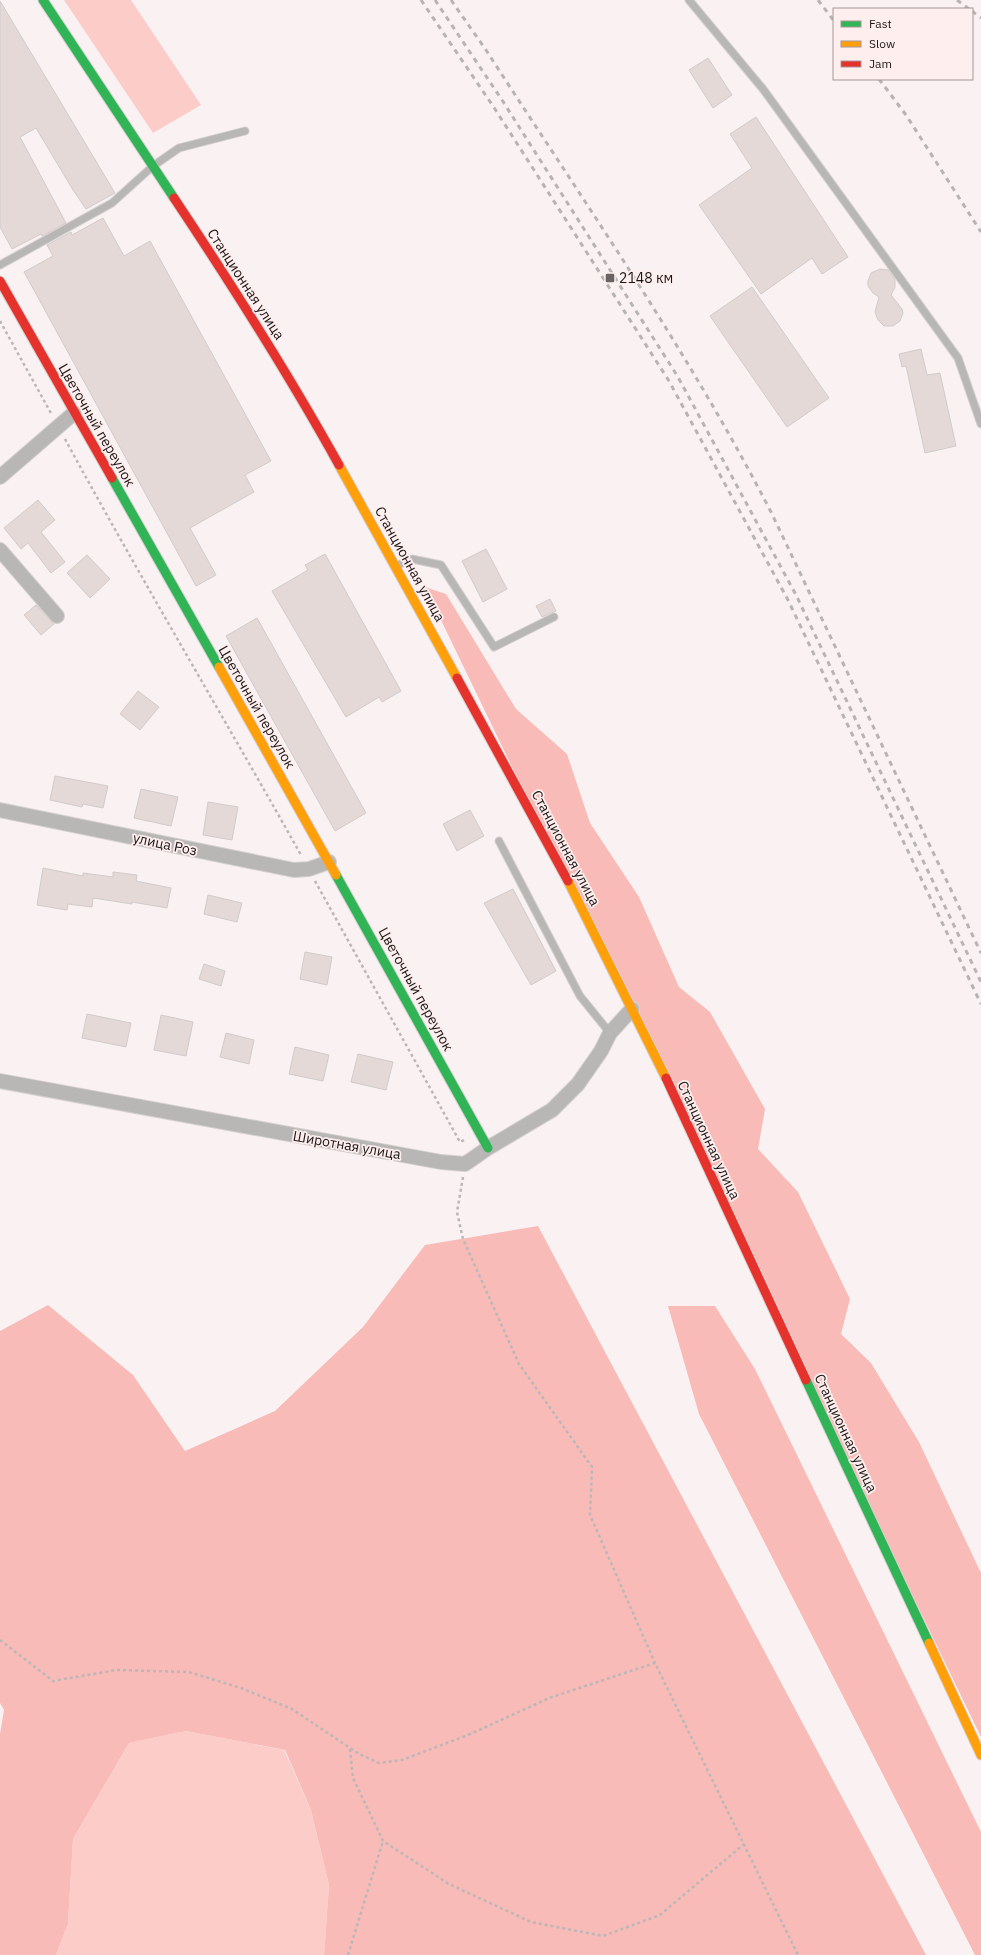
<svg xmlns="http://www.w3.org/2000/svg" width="981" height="1955" font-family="'IBM Plex Sans',sans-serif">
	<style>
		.green { fill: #fcccc8 }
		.forest { fill: #f8bbb7 }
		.building { fill: #e5d9d8; stroke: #d1cbcb }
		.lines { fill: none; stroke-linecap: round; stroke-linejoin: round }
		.lane-casing { stroke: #d5d0d0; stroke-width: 9 }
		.street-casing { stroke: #d5d0d0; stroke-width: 16 }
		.fast-casing { stroke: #d5d0d0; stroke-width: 11 }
		.slow-casing { stroke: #d5d0d0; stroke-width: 11 }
		.jam-casing { stroke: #d5d0d0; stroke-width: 11 }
		.path { stroke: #bcb7b7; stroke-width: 2.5; stroke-dasharray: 3 3; stroke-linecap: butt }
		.lane { stroke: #b9b6b6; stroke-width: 7 }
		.street { stroke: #b9b6b6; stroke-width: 14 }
		.fast { stroke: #30b455; stroke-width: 9 }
		.slow { stroke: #ff9f0a; stroke-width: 9 }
		.jam { stroke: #e5322d; stroke-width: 9 }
		.rail { stroke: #b9b4b4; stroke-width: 3; stroke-dasharray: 5 5; stroke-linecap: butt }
		.poi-dot { fill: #696363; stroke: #feefee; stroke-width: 1.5 }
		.labels { text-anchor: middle; stroke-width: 3.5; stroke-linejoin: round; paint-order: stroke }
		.poi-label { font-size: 14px; fill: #1b1616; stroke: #feefee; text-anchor: start }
		.street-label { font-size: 14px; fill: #1b1616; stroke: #feefee }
	</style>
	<rect width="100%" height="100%" fill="#faf2f2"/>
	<!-- green -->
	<g class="green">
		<path d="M 64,0 L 131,0 L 201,105 L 153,133 Z"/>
		<path d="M 186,1731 L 284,1750 L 311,1810 L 329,1885 L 324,1955 L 56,1955 L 68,1924 L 73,1839 L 129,1743 Z"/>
	</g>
	<!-- forest -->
	<g class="forest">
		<path d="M 425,587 L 446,594 L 516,709 L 567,754 L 590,823 L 639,897 L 679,987 L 710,1012 L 765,1109 L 758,1149 L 798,1192 L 850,1299 L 841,1334 L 871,1363 L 919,1442 L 981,1573 L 981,1737 Z"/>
		<path d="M 538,1226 L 926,1955 L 324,1955 L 329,1885 L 311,1810 L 285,1750 L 186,1731 L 129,1743 L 73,1839 L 68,1924 L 56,1955 L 0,1955 L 0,1734 L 4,1710 L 0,1703 L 0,1331 L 48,1305 L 133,1375 L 185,1451 L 275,1411 L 363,1327 L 425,1245 Z"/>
		<path d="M 668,1306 L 715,1306 L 755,1369 L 981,1832 L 981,1955 L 975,1955 L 699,1414 Z"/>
	</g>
	<!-- building -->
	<g class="building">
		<path d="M 0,1 L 115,193 L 86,209 L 73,190 L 36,128 L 20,137 L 66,223 L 42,236 L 41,234 L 12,249 L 0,227 Z"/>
		<path d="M 708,58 L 732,95 L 713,108 L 689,70 Z"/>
		<path d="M 756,117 L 848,257 L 822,274 L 812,258 L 761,294 L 699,205 L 752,168 L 730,134 Z"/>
		<path d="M 103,218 L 124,256 L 150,241 L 271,461 L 245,475 L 254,492 L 190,528 L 216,575 L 196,586 L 24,272 L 53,256 L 47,245 L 71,232 L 72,235 Z"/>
		<path d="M 880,269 L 888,270 L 895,279 L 895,287 L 891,295 L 902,309 L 903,313 L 900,321 L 893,326 L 884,326 L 878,320 L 875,312 L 879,297 L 873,293 L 868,286 L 868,281 L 871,273 Z"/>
		<path d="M 752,287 L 829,398 L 787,427 L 710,316 Z"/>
		<path d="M 921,349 L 927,375 L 940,373 L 956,446 L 925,453 L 906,366 L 902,367 L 899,354 Z"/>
		<path d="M 38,500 L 55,520 L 41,532 L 65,562 L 51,573 L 28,543 L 21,549 L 4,528 Z"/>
		<path d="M 486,549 L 507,589 L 483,602 L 462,561 Z"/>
		<path d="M 325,554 L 401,691 L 382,702 L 379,697 L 346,717 L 272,591 L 308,570 L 305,565 Z"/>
		<path d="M 87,555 L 110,579 L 90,598 L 67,573 Z"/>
		<path d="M 550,599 L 556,611 L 542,617 L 536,606 Z"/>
		<path d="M 36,605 L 54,624 L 41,635 L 24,615 Z"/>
		<path d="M 257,618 L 366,813 L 335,831 L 226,636 Z"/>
		<path d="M 138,691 L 159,707 L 140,730 L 120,714 Z"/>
		<path d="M 55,776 L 108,786 L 103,808 L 83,804 L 82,807 L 50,800 Z"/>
		<path d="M 141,789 L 178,797 L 171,826 L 134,818 Z"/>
		<path d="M 208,802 L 238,807 L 232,840 L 203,835 Z"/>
		<path d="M 470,810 L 484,836 L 457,851 L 443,824 Z"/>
		<path d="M 43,868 L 83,876 L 83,873 L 113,877 L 113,872 L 137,875 L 136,881 L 171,888 L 167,908 L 132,902 L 132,904 L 93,898 L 92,907 L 68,904 L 67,910 L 37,905 Z"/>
		<path d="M 513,889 L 556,971 L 531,985 L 484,903 Z"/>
		<path d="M 208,895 L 242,903 L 237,922 L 204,914 Z"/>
		<path d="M 305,952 L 332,957 L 327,985 L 300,979 Z"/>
		<path d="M 204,964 L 225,971 L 221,986 L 199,979 Z"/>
		<path d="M 87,1014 L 131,1023 L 126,1047 L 82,1038 Z"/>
		<path d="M 161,1015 L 193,1022 L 186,1056 L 154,1050 Z"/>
		<path d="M 226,1033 L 254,1040 L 249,1064 L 220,1057 Z"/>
		<path d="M 295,1047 L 329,1055 L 323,1081 L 289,1074 Z"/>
		<path d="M 358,1054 L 393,1062 L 386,1090 L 351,1082 Z"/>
	</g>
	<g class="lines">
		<!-- lane casing -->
		<g class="lane-casing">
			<g id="lane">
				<path d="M 689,0 L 763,89 L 958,358 L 981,424"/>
				<path d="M 0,265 L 112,203 L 153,166 L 179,148 L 245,131"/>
				<path d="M 396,566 L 412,559 L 441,565 L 494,647 L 554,617"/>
				<path d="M 499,841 L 580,996 L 610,1033"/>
			</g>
		</g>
		<!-- street casing -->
		<g class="street-casing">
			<g id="street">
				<path d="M 0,477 L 74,413"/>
				<path d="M 0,550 L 57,616"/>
				<path d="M 0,810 L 294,870 L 309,869 L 329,862"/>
				<path d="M 0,1081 L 441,1162 L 465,1164 L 488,1148 L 552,1110 L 578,1084 L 601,1051 L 610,1033 L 632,1009"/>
			</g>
		</g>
		<!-- fast casing -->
		<g class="fast-casing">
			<g id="fast">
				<path d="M 43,0 L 174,198"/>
				<path d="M 112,478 L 219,667"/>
				<path d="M 336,875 L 488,1148"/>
				<path d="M 806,1380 L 929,1643"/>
			</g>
		</g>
		<!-- slow casing -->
		<g class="slow-casing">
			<g id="slow">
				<path d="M 339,465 L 457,678"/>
				<path d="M 219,667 L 336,875"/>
				<path d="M 568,881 L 666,1078"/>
				<path d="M 929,1643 L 981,1755"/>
			</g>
		</g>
		<!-- jam casing -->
		<g class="jam-casing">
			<g id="jam">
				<path d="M 174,198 C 232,285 288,373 339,465"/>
				<path d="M 0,281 L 112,478"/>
				<path d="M 457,678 L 568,881"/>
				<path d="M 666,1078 L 806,1380"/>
			</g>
		</g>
		<!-- path -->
		<g class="path">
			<path d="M 0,321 L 52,415"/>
			<path d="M 65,439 C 141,579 223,716 301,855"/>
			<path d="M 315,881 L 460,1142 L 464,1140"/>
			<path d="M 463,1177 L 457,1212 L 463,1239 L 519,1364 L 592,1467 L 590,1515 L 655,1663"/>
			<path d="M 0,1640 L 53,1681 L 116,1670 L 189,1672 L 241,1688 L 292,1709 L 359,1754 L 379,1763 L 402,1760 L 468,1735 L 549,1698 L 655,1663 L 798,1955"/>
			<path d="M 350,1749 L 353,1778 L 383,1841 L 449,1884 L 531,1922 L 603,1936 L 660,1915 L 744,1844"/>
			<path d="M 348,1955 L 383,1841"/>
		</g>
		<!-- lane -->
		<use href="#lane" class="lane"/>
		<!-- street -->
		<use href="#street" class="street"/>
		<!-- fast -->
		<use href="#fast" class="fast"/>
		<!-- slow -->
		<use href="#slow" class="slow"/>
		<!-- jam -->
		<use href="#jam" class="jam"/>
		<!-- rail -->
		<g class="rail">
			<path d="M 421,0 L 493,106 L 669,381 L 788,600 L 981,1004"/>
			<path d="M 435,0 L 502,100 L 678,377 L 796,595 L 981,982"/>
			<path d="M 451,0 L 486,50 C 584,202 689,352 772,514 L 981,953"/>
			<path d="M 818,0 L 834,21"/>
			<path d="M 957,0 L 969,9"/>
			<path d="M 972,11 L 981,18"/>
			<path d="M 879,79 L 906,115 L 981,232"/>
		</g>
	</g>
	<!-- markers -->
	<rect class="poi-dot" x="605" y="273" width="10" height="10" rx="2"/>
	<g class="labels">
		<!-- poi labels -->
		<g class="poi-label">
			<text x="619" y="283">2148 км</text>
		</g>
		<!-- street labels -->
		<g class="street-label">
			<text transform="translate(246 284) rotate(57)" y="5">Станционная улица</text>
			<text transform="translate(97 425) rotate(60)" y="5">Цветочный переулок</text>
			<text transform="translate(410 564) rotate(61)" y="5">Станционная улица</text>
			<text transform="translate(257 707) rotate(60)" y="5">Цветочный переулок</text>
			<text transform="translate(165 844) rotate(12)" y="5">улица Роз</text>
			<text transform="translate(566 848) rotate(62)" y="5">Станционная улица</text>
			<text transform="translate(416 989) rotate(61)" y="5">Цветочный переулок</text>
			<text transform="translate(709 1140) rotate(65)" y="5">Станционная улица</text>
			<text transform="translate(347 1145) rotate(10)" y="5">Широтная улица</text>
			<text transform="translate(846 1433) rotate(65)" y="5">Станционная улица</text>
		</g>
	</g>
	<!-- legend -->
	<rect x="833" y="8" width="140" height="72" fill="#feefee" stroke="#a39898"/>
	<rect x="841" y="21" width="20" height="6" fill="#30b455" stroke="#a39898"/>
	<text x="869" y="28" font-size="12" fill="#1b1616">Fast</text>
	<rect x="841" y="41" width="20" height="6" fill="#ff9f0a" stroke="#a39898"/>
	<text x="869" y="48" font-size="12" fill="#1b1616">Slow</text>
	<rect x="841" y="61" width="20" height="6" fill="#e5322d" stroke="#a39898"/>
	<text x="869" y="68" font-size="12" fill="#1b1616">Jam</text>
</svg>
